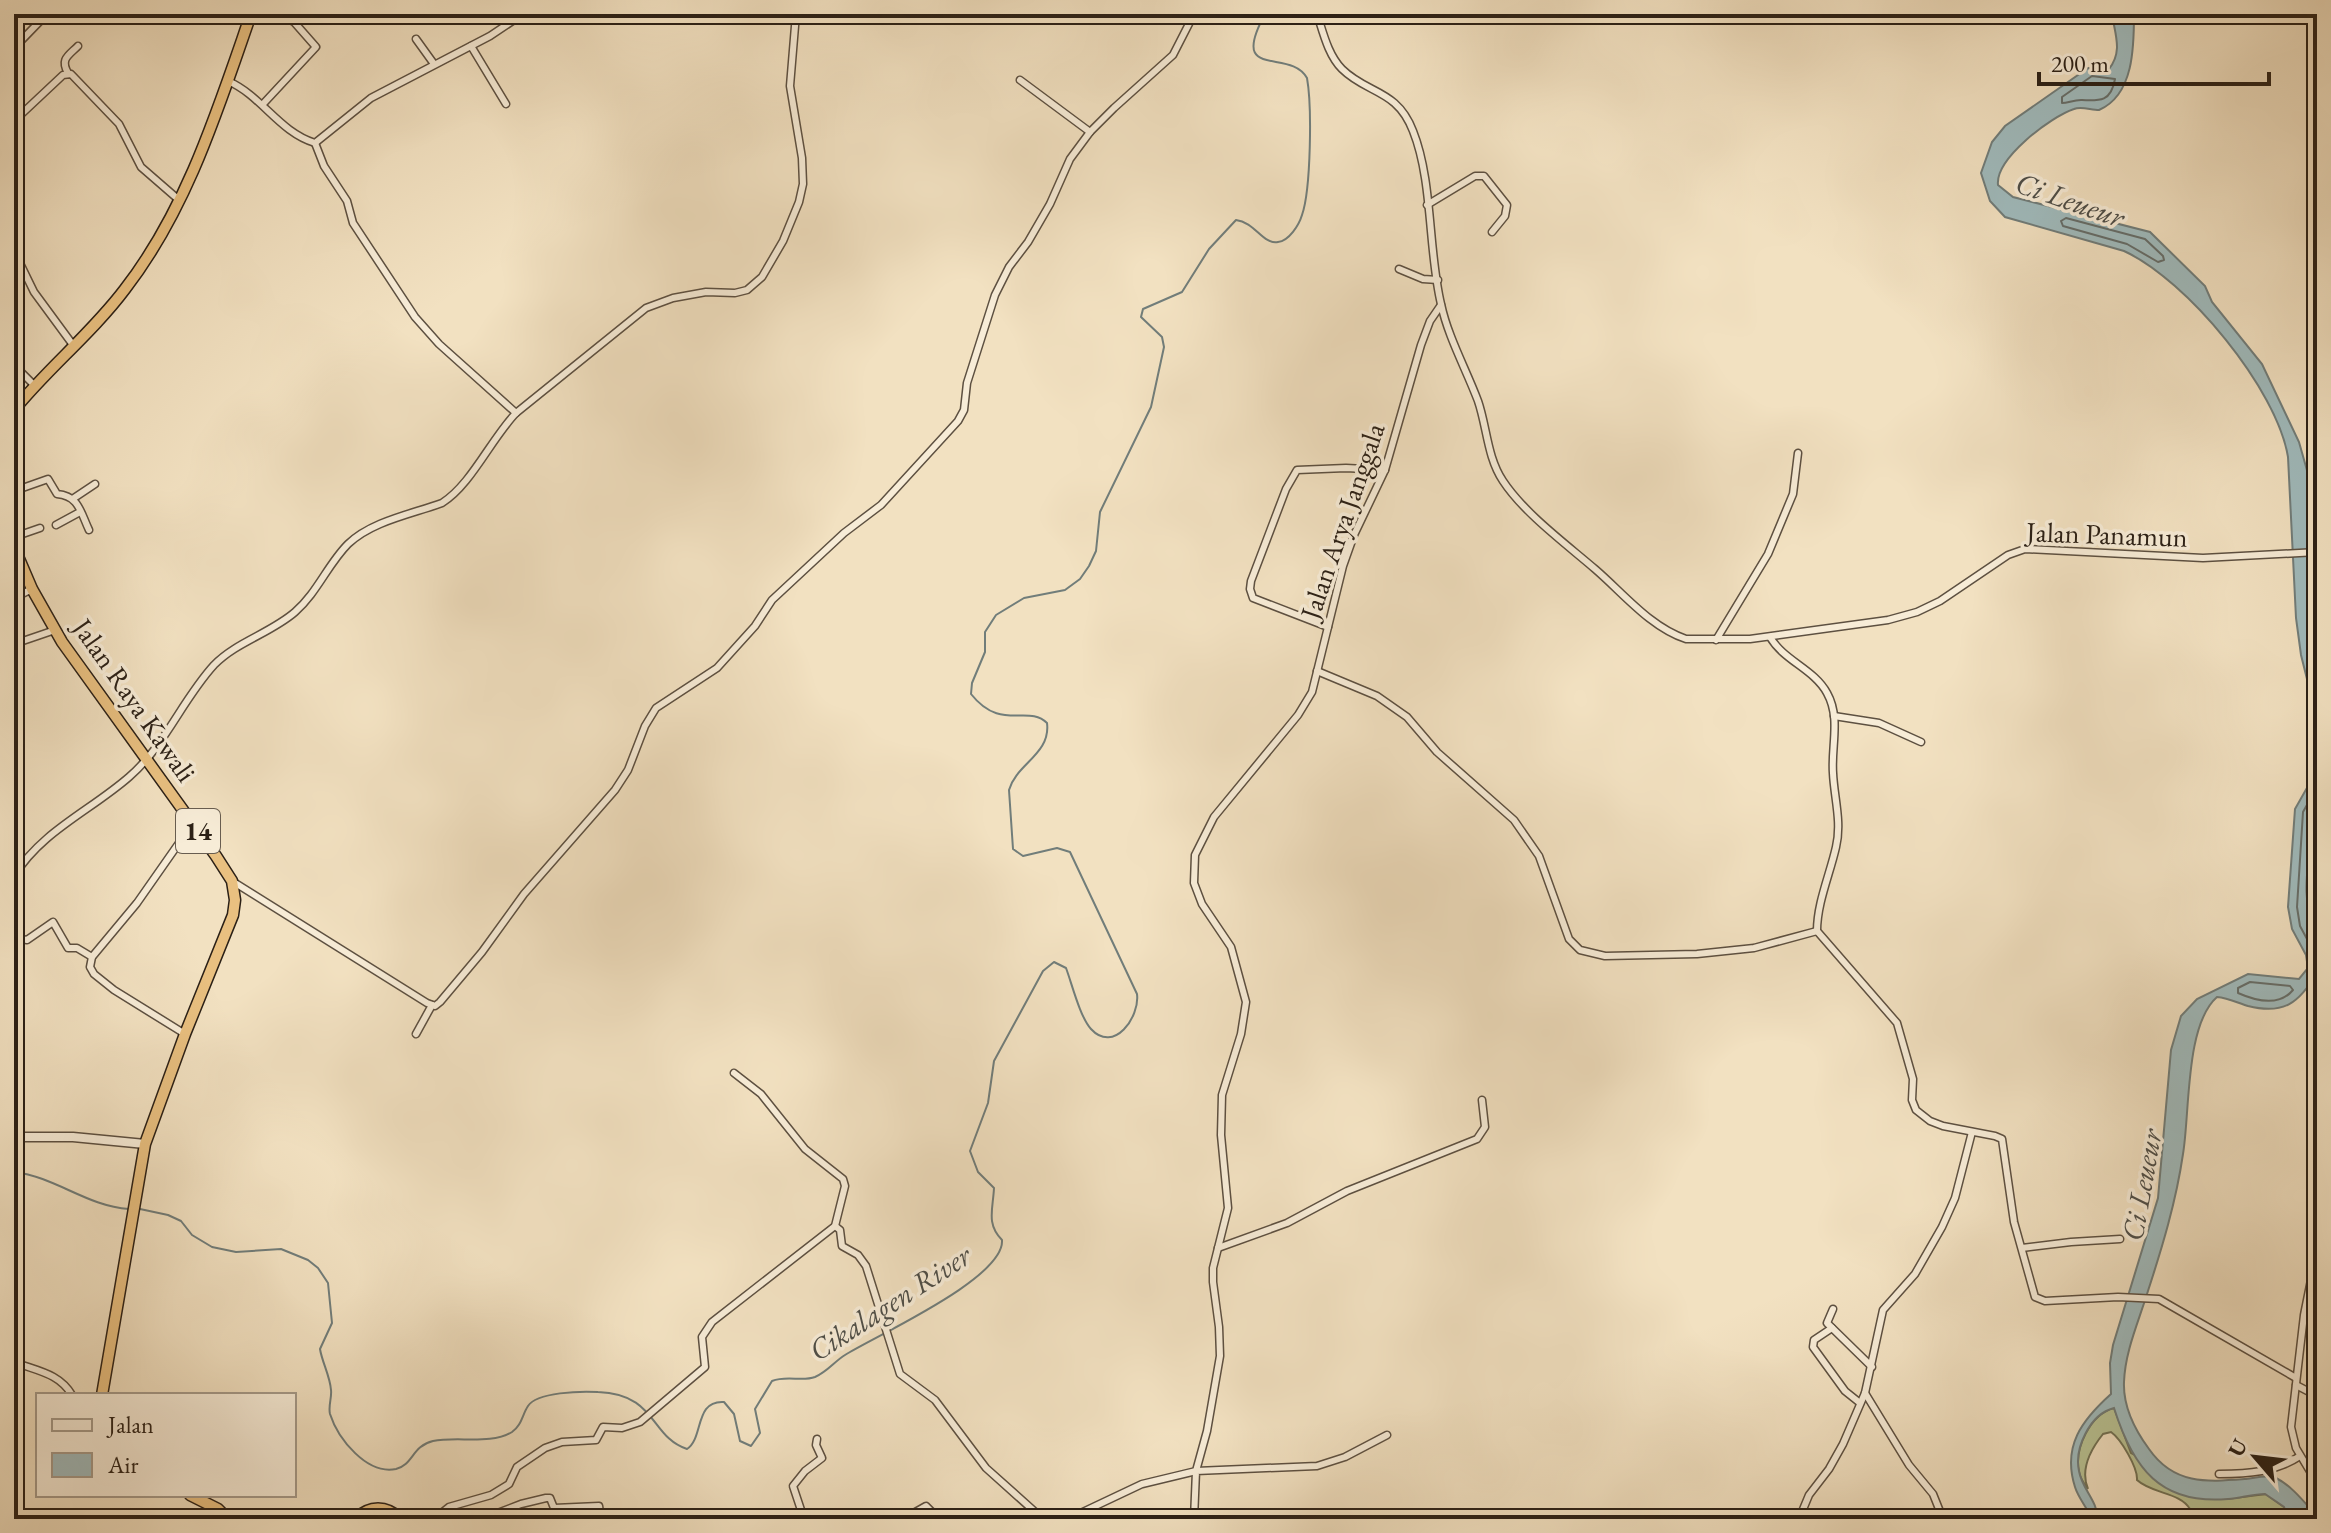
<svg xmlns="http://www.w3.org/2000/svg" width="2331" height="1533" font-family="'EB Garamond',serif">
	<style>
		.green { fill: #b9c394; stroke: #727255; stroke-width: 2 }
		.water { fill: #a0bbbd; stroke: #717d7a; stroke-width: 2 }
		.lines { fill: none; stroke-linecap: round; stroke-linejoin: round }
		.shore { stroke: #666e6a; stroke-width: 2 }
		.stream { stroke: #717d7a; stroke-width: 2 }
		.minor-casing { stroke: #5d5041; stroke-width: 9 }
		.tertiary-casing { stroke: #5d5041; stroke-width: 11 }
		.trunk-casing { stroke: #2b2016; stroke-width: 13 }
		.minor { stroke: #f7ecd7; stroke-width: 6 }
		.tertiary { stroke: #f7ecd7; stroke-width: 8 }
		.trunk { stroke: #e9c080; stroke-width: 10 }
		.labels { text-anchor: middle; stroke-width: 7; stroke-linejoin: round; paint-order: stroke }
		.shield { fill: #f7ecd7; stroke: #685d50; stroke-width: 2 }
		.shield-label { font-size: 26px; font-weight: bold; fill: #2b2016 }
		.street-label { font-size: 28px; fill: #2b2016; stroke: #f7ecd7 }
		.water-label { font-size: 30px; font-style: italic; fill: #4e4e48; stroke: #f7ecd7 }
	</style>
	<rect width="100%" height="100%" fill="#f2e1c1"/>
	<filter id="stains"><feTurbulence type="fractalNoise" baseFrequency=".0025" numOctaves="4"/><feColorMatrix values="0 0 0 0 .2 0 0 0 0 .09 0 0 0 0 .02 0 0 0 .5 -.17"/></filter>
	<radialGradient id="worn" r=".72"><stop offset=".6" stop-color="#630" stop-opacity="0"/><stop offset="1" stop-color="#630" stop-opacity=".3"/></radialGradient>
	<!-- green -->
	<path class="green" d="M 2114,1408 L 2131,1453 L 2227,1499 L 2266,1494 L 2284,1507 L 2288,1519 L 2246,1519 L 2190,1509 C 2180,1492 2152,1494 2137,1480 C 2138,1468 2121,1439 2111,1432 L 2103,1434 C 2091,1449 2080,1470 2088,1489 C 2084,1484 2080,1479 2079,1472 C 2074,1449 2090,1414 2114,1408 Z"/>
	<!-- water -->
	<path class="water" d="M 2112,14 L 2134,14 C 2134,46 2134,95 2099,110 C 2091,110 2081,106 2074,109 C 2050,117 1995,159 1998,185 L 2013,197 L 2150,232 L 2205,286 L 2212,302 L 2262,364 L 2299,442 L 2310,481 L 2312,578 L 2308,613 L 2317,647 L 2317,973 C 2299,1003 2284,1015 2248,1006 C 2238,1003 2228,998 2217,997 C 2185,1025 2190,1113 2183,1154 C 2176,1202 2162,1248 2147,1294 C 2138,1323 2125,1352 2124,1382 C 2123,1406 2135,1430 2149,1449 C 2174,1485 2207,1482 2246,1479 C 2256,1478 2266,1474 2276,1478 C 2292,1486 2304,1502 2316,1515 L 2316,1519 L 2288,1519 L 2284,1507 L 2265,1494 C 2253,1494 2241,1498 2228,1499 C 2160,1505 2133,1468 2114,1408 C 2090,1414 2074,1448 2079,1471 C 2082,1489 2097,1500 2098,1519 L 2089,1519 L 2090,1515 C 2085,1505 2078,1497 2075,1487 C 2062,1446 2082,1420 2111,1394 L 2110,1363 L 2113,1345 L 2158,1198 L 2171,1050 L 2181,1016 L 2197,999 L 2248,974 L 2299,979 L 2308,968 L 2306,955 L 2292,929 L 2288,907 L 2295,809 L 2312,779 L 2315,765 L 2313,703 L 2301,655 L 2296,618 L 2288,457 C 2277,389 2187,280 2124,251 L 2005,217 L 1990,201 L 1981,173 L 1992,142 L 2005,126 L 2088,68 L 2109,69 C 2123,51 2115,35 2112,14 Z"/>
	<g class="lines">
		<!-- shore -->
		<g class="shore">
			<path d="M 2092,76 L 2115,79 C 2111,102 2100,101 2081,100 C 2073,100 2068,103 2062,103 L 2062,97 Z"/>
			<path d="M 2066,218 L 2145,239 L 2163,256 L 2164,260 L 2158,262 L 2127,244 L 2063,226 L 2061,221 Z"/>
			<path d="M 2317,787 L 2303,812 L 2297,907 L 2300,926 L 2314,952 L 2317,970"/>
			<path d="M 2317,807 L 2313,816 C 2310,855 2298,902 2317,937"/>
			<path d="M 2250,982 L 2290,986 L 2293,990 C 2279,1007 2256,1001 2238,993 L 2238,988 Z"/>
		</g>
		<!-- stream -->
		<g class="stream">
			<path d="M 1841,14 L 1848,17 L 1854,14"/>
			<path d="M 14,1172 C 56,1177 86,1206 129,1209"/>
			<path d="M 140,1209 L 168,1215 L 181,1221 L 192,1235 L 212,1247 L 236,1252 L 281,1249 L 308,1260 L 318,1268 L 328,1283 L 332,1323 L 320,1349 C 322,1362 330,1376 331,1390 C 332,1398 328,1406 330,1414 C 338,1439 367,1475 396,1469 C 413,1465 412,1446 433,1441 C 457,1436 491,1445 512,1432 C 522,1425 522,1415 528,1406 C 537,1392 581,1391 598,1392 C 657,1394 650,1437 687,1449 C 704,1438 694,1400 724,1402 L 734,1414 L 740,1441 L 751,1446 L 760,1433 L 755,1409 L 772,1381 C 787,1375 802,1382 815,1377 C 827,1372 835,1361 845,1355 C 877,1335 1005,1278 1002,1240 C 986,1224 993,1209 994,1188 L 978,1172 L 970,1151 L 988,1103 L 994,1061 L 1043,971 L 1054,962 L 1066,968 C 1072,984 1080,1017 1091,1029 C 1114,1054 1140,1017 1137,994 L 1070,852 L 1057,848 L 1023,856 L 1013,849 L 1009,790 C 1016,764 1051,754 1047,723 C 1028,704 1001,732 971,694 L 972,683 L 985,652 L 985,632 L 996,615 L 1024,598 L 1065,590 L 1080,579 L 1089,566 L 1096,551 L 1100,512 L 1151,407 L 1164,347 L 1162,337 L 1141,317 L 1143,309 L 1182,292 L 1209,249 L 1236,220 C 1255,222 1263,245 1278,242 C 1289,241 1299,225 1302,215 C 1311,189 1312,106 1307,78 C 1290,47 1228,82 1265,14"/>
		</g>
		<!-- minor casing -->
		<g class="minor-casing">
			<g id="minor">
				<path d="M 1317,14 C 1323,32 1328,55 1342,69 C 1367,94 1397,89 1413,131 C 1433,181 1428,250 1441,304 C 1448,337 1466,369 1478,401 C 1487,427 1487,457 1503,481 C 1524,513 1566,544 1595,569 C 1623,593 1650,627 1686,639 L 1750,639 L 1888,620 L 1917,612 L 1940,601 L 2008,555 L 2025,549 L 2203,558 L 2317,552"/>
				<path d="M 416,39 L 434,64"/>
				<path d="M 471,46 L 506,104"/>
				<path d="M 14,48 L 45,16"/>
				<path d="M 68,73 C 60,59 68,56 78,46"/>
				<path d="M 1020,80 L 1090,132"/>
				<path d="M 228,81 C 262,96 279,132 315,143 L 371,98 L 490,36 L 523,14"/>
				<path d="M 263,104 L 316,47 L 294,22 L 279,14"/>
				<path d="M 14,121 L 63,75 L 71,74 L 119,124 L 141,167 L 179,200"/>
				<path d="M 315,143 L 324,166 L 347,201 L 353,223 L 415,317 L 439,344 L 516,413"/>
				<path d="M 1427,205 L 1475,176 L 1484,176 L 1507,205 L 1505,216 L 1492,232"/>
				<path d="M 14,251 L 34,292 L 73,345"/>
				<path d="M 1399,269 L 1423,279 L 1438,280"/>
				<path d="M 14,365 L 34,385"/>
				<path d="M 14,491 L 48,479 L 57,494 C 79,496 80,511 89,530"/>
				<path d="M 74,498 L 95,484"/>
				<path d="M 56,525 L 80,512"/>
				<path d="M 14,537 L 40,528"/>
				<path d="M 14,598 L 32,589"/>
				<path d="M 1328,627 L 1253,598 L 1250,589 L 1251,581 L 1286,489 L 1297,470 L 1346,468 L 1385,470"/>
				<path d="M 1770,637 C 1784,661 1814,669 1827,693 C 1841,718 1831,746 1833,773 C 1834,797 1842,822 1836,847 C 1830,874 1817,903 1817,931 L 1897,1023 L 1913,1079 L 1912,1100 L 1916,1110 L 1930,1121 L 1943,1126 L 1995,1136 L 2002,1139 L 2014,1222 L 2035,1297 L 2045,1301 L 2118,1297 L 2159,1299 L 2296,1378"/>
				<path d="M 1716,640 L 1768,554 L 1793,494 L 1798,453"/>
				<path d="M 14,644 L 55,630"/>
				<path d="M 1317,671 L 1377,696 L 1407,717 L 1437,752 L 1514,820 L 1539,856 L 1569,939 L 1580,950 L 1605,956 L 1697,954 L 1754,948 L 1817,931"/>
				<path d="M 1834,716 L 1879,723 L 1921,742"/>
				<path d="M 14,876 C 42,831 90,811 129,777 C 165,746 182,700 214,665 C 236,642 271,633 295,612 C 317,593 328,564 348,544 C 372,521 412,514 442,503 C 471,485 491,439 516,413 L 646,308 L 673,298 L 706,292 L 735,293 L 747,290 L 762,277 L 783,241 L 799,202 L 803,184 L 802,158 L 790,86 L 796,14"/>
				<path d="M 232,881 L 427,1003 L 435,1006 L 440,1002 L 482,952 L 524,894 L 615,790 L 628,770 L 645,726 L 656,708 L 717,668 L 755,626 L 772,600 L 844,533 L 881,505 L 958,421 L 964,410 L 967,383 L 995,295 L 1009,267 L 1028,242 L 1050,204 L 1070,159 L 1090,132 L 1114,108 L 1173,55 L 1194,14"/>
				<path d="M 14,932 L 21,939 L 27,940 L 53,922 L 68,948 L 77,948 L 92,957"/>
				<path d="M 185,1034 L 114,990 L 94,974 L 90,967 L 92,957 L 137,903 L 193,823"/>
				<path d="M 416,1034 L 432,1005"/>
				<path d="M 835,1226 L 840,1230 L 842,1246 L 858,1255 L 866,1266 L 900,1374 L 935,1400 L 986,1468 L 1043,1519"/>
				<path d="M 1218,1248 L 1287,1223 L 1347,1191 L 1477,1139 L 1485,1127 L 1482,1100"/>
				<path d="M 2022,1248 L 2071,1242 L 2120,1239"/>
				<path d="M 2317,1250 L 2304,1315 L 2291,1427 L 2296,1448 L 2317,1483"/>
				<path d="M 1833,1309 L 1827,1323 L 1872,1367"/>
				<path d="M 1832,1328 L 1814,1340 L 1813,1347 L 1845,1391 L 1860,1403"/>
				<path d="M 14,1362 C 37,1371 59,1373 72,1395"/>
				<path d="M 2296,1385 L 2317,1396"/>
				<path d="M 1865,1393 L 1909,1465 L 1933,1494 L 1943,1519"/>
				<path d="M 2219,1474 C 2248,1474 2276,1472 2300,1456"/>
				<path d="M 413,1519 L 439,1515 L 449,1507 L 491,1495 L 509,1484 L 517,1467 L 545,1448 L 562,1442 L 596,1440 L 603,1427 L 622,1428 L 640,1422 L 705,1367 L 702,1337 L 712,1322 L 835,1226 L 845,1186 L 843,1179 L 805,1149 L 761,1094 L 734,1073"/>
				<path d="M 482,1519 L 521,1504 L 546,1498 L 550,1498 L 554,1508 L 599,1506 L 601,1519"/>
				<path d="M 800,1519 L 802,1513 L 793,1486 L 805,1471 L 822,1458 L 816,1445 L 817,1439"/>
				<path d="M 903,1519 L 926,1506 L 939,1519"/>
				<path d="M 1068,1519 L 1142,1484 L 1196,1471 L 1207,1431 L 1220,1356 L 1219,1327 L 1213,1282 L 1213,1268 L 1228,1208 L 1221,1135 L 1222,1095 L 1241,1034 L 1246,1002 L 1231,947 L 1202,904 L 1194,883 L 1195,855 L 1214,817 L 1298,715 L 1312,692 L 1343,566 L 1354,535 L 1385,470 L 1421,345 L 1430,321 L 1441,305"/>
				<path d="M 1194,1519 L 1196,1471 L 1317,1466 L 1345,1457 L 1387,1435"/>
				<path d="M 1799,1519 L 1809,1495 L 1829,1469 L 1843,1444 L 1865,1393 L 1883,1310 L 1915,1274 L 1942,1227 L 1955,1198 L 1972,1132"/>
			</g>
		</g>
		<!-- tertiary casing -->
		<g class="tertiary-casing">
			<path id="tertiary" d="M 14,1137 L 73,1137 L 145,1144"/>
		</g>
		<!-- trunk casing -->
		<g class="trunk-casing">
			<g id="trunk">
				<path d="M 14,410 C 48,368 92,333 125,289 C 187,209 218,109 251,14"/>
				<path d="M 14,547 L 32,589 L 62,642 L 216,856 L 232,881 L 235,900 L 233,915 L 185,1034 L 145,1144 L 102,1395"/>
				<path d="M 190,1495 L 218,1509 L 228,1519"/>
				<path d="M 355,1519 C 370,1505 386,1505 401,1519"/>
			</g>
		</g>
		<!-- minor -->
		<use href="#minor" class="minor"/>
		<!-- tertiary -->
		<use href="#tertiary" class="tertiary"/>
		<!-- trunk -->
		<use href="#trunk" class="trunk"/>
	</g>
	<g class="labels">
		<!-- shield labels -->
		<rect class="shield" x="176" y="809" width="44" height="44" rx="6"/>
		<g class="shield-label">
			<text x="198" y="840">14</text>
		</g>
		<!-- street labels -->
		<g class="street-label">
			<text transform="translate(1342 521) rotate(-71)" y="10">Jalan Arya Janggala</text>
			<text transform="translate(2107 534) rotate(2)" y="10">Jalan Panamun</text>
			<text transform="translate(135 700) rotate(55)" y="10">Jalan Raya Kawali</text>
		</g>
		<!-- water labels -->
		<g class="water-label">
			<text transform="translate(2070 200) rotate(19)" y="10">Ci Leueur</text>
			<text transform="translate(2142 1185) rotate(-80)" y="10">Ci Leueur</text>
			<text transform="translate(890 1303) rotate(-33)" y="10">Cikalagen River</text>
		</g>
	</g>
	<!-- margin -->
	<rect width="2331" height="1533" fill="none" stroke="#f2e1c1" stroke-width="48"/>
	<rect x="16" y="16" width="2299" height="1501" fill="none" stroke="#2b2016" stroke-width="4"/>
	<rect x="24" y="24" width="2283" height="1485" fill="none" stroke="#2b2016" stroke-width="2"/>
	<!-- legend -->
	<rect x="36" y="1393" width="260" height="104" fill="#f7ecd7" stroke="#a59a8a" stroke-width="2"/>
	<rect x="52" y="1419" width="40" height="12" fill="#f7ecd7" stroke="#a59a8a" stroke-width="2"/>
	<text x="108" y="1433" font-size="24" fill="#2b2016">Jalan</text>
	<rect x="52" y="1453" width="40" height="24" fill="#a0bbbd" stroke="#a59a8a" stroke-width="2"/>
	<text x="108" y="1473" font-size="24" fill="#2b2016">Air</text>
	<!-- north arrow -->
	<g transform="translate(2255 1457) rotate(298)" stroke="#f7ecd7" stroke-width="6" paint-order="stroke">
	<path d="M0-6L14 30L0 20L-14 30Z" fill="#2b2016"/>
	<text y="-12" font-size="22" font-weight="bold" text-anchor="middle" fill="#2b2016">U</text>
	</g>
	<!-- scale -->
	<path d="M2039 72v12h230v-12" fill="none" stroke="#2b2016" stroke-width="4"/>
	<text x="2051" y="72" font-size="24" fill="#2b2016" stroke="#f7ecd7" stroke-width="6" paint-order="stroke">200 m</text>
	<rect width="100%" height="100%" filter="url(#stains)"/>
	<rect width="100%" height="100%" fill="url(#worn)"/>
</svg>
